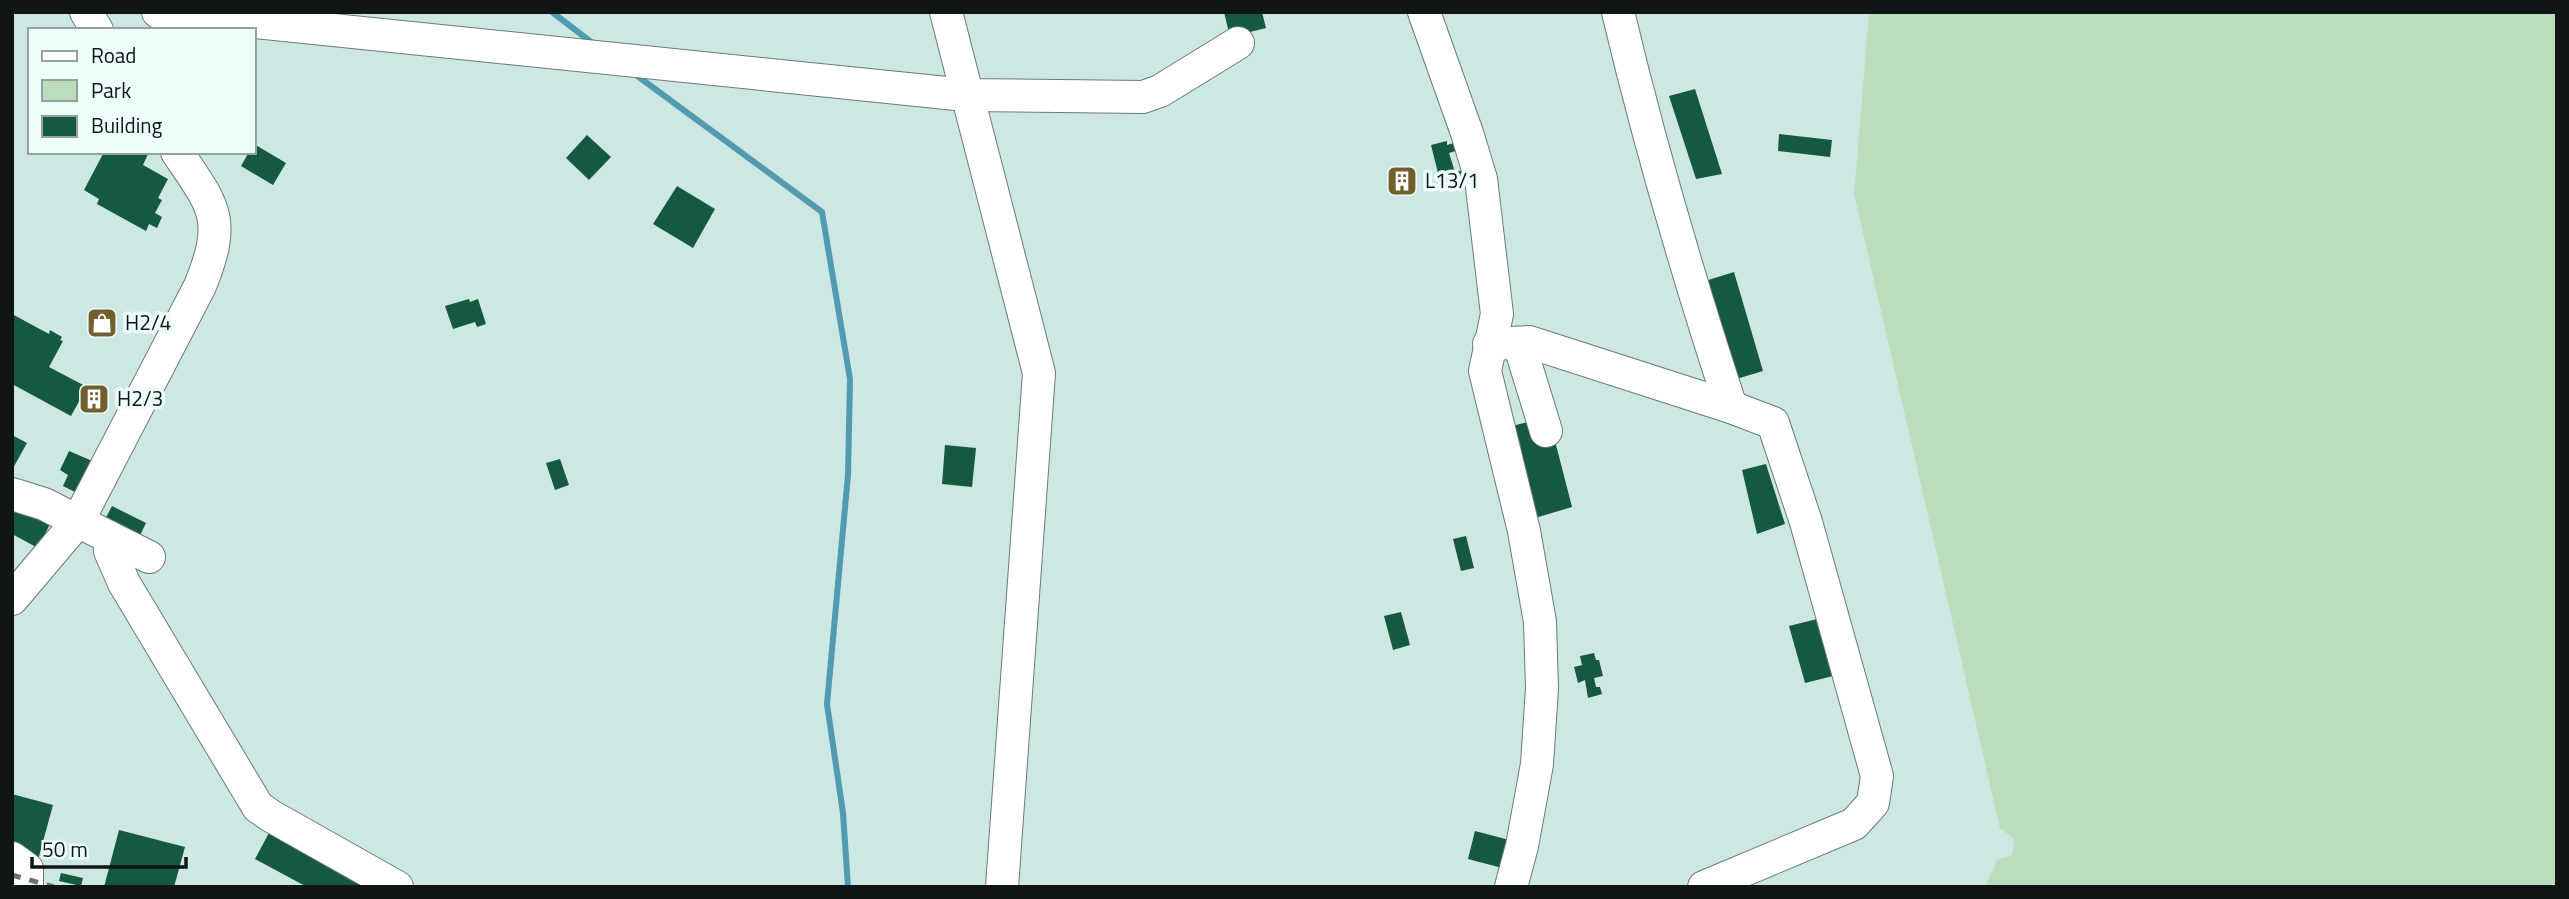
<svg xmlns="http://www.w3.org/2000/svg" width="2569" height="899" font-family="'Titillium Web',sans-serif">
	<style>
		.built { fill: #cde7e2; fill-rule: evenodd }
		.green { fill: #bcddbc }
		.lines { fill: none; stroke-linecap: round; stroke-linejoin: round }
		.stream { stroke: #529ab1; stroke-width: 6 }
		.building { fill: #145940 }
		.minor-casing { stroke: #6c7b78; stroke-width: 34 }
		.minor { stroke: #fff; stroke-width: 32 }
		.rail { stroke: #687270; stroke-width: 5; stroke-dasharray: 9 9; stroke-linecap: butt }
		.labels { text-anchor: middle; stroke-width: 7; stroke-linejoin: round; paint-order: stroke }
		.poi-label { font-size: 21px; fill: #101615; stroke: #ecfdfa; text-anchor: start }
	</style>
	<rect width="100%" height="100%" fill="#dfefec"/>
	<!-- built -->
	<path class="built" d="M 12,12 L 1869,12 L 1854,194 L 2000,829 L 2014,838 L 2012,855 L 1997,860 L 1985,887 L 12,887 ZM 30,30 L 254,30 L 254,152 L 30,152 Z"/>
	<!-- green -->
	<path class="green" d="M 1869,12 L 2557,12 L 2557,887 L 1985,887 L 1997,860 L 2012,855 L 2014,838 L 2000,829 L 1854,194 Z"/>
	<g class="lines">
		<!-- stream -->
		<g class="stream">
			<path d="M 552,12 L 595,45"/>
			<path d="M 632,72 L 822,212 L 850,379 L 848,475 L 827,704 L 843,813 L 848,887"/>
		</g>
	</g>
	<!-- building -->
	<g class="building">
		<path d="M 1224,12 L 1262,12 L 1266,28 L 1230,37 Z"/>
		<path d="M 1695,89 L 1722,174 L 1696,179 L 1669,96 Z"/>
		<path d="M 1779,134 L 1832,140 L 1830,157 L 1778,151 Z"/>
		<path d="M 587,135 L 611,157 L 589,180 L 566,158 Z"/>
		<path d="M 1447,141 L 1447,145 L 1457,142 L 1459,150 L 1449,153 L 1455,172 L 1464,170 L 1467,178 L 1458,181 L 1458,185 L 1442,189 L 1431,145 Z"/>
		<path d="M 254,144 L 286,163 L 273,185 L 241,166 L 249,152 L 254,152 Z"/>
		<path d="M 104,152 L 149,152 L 143,165 L 168,179 L 158,198 L 162,200 L 155,213 L 162,217 L 157,228 L 149,224 L 146,231 L 97,204 L 99,199 L 84,190 Z"/>
		<path d="M 1407,171 L 1411,187 L 1396,190 L 1392,175 Z"/>
		<path d="M 677,186 L 715,209 L 693,248 L 653,224 Z"/>
		<path d="M 1734,272 L 1763,371 L 1733,380 L 1705,281 Z"/>
		<path d="M 469,299 L 470,302 L 478,299 L 486,324 L 477,327 L 475,322 L 453,329 L 445,306 Z"/>
		<path d="M 100,312 L 112,318 L 103,334 L 92,328 Z"/>
		<path d="M 12,314 L 49,334 L 50,330 L 62,337 L 60,340 L 63,341 L 49,367 L 87,387 L 71,416 L 12,384 Z"/>
		<path d="M 94,388 L 104,393 L 95,411 L 84,405 Z"/>
		<path d="M 1528,422 L 1533,442 L 1554,437 L 1572,507 L 1535,518 L 1512,426 Z"/>
		<path d="M 12,435 L 27,443 L 12,470 Z"/>
		<path d="M 945,445 L 976,448 L 972,487 L 942,484 Z"/>
		<path d="M 69,451 L 97,463 L 81,495 L 63,486 L 68,475 L 60,470 Z"/>
		<path d="M 560,459 L 569,485 L 555,490 L 546,463 Z"/>
		<path d="M 1766,464 L 1785,524 L 1757,534 L 1742,470 Z"/>
		<path d="M 12,500 L 55,514 L 38,548 L 12,534 Z"/>
		<path d="M 112,506 L 146,523 L 136,544 L 101,527 Z"/>
		<path d="M 1466,536 L 1474,568 L 1461,571 L 1453,539 Z"/>
		<path d="M 1401,612 L 1410,645 L 1393,650 L 1384,616 Z"/>
		<path d="M 1817,619 L 1833,676 L 1805,683 L 1789,626 Z"/>
		<path d="M 1594,653 L 1596,660 L 1599,660 L 1603,676 L 1594,678 L 1596,687 L 1600,687 L 1602,694 L 1588,698 L 1585,680 L 1578,683 L 1574,667 L 1582,665 L 1580,656 Z"/>
		<path d="M 12,794 L 53,805 L 38,860 L 12,853 Z"/>
		<path d="M 119,830 L 185,847 L 174,887 L 104,887 Z"/>
		<path d="M 270,831 L 364,882 L 362,887 L 307,887 L 255,859 Z"/>
		<path d="M 1475,831 L 1513,841 L 1506,869 L 1468,859 Z"/>
		<path d="M 61,873 L 83,878 L 81,886 L 59,881 Z"/>
	</g>
	<g class="lines">
		<!-- minor casing -->
		<g class="minor-casing">
			<g id="minor">
				<path d="M 86,12 L 97,30"/>
				<path d="M 158,12 L 966,95 L 1143,97 L 1160,91 L 1238,43"/>
				<path d="M 946,12 L 1039,373 L 1002,887"/>
				<path d="M 1424,12 L 1467,133 L 1481,179 L 1497,314 L 1485,371 L 1524,531 L 1540,622 L 1542,688 L 1537,764 L 1522,846 L 1511,887"/>
				<path d="M 1618,12 C 1650,146 1688,276 1731,407 L 1773,423 L 1806,522 L 1877,776 L 1873,803 L 1854,824 L 1704,887"/>
				<path d="M 1519,343 L 1546,431"/>
				<path d="M 1489,344 L 1529,342 L 1731,407"/>
				<path d="M 12,494 L 44,504 L 109,537 L 110,551 L 124,583 L 258,807 L 271,816 L 397,887"/>
				<path d="M 109,537 L 149,557"/>
				<path d="M 12,599 L 78,521 L 200,286 C 227,219 215,208 177,152"/>
				<path d="M 12,858 L 27,869 L 27,887"/>
			</g>
		</g>
		<!-- minor -->
		<use href="#minor" class="minor"/>
		<!-- rail -->
		<path class="rail" d="M 12,875 L 54,887"/>
	</g>
	<!-- icons -->
	<defs>
		<g id="building-square" transform="scale(1.575)"><rect x="-9" y="-9" width="18" height="18" rx="4" fill="#715f2d" stroke="#ecfdfa"/><path d="M-4-6H4V6H1V3H-1V6H-4ZM-2.5-4.3h1.7v1.8h-1.7ZM.8-4.3h1.7v1.8H.8ZM-2.5-1h1.7V.8h-1.7ZM.8-1h1.7V.8H.8Z" fill="#fff"/></g>
		<g id="shop-square" transform="scale(1.575)"><rect x="-9" y="-9" width="18" height="18" rx="4" fill="#715f2d" stroke="#ecfdfa"/><path d="M-5-2.5h2.3a2.7 3.5 0 0 1 5.4 0H5L5.5 6h-11ZM-1.5-2.5h3a1.5 2.3 0 0 0-3 0Z" fill="#fff"/></g>
	</defs>
	<g fill-rule="evenodd">
		<use href="#building-square" x="1402" y="181"/>
		<use href="#shop-square" x="102" y="323"/>
		<use href="#building-square" x="94" y="399"/>
	</g>
	<g class="labels">
		<!-- poi labels -->
		<g class="poi-label">
			<text x="1425" y="188">L13/1</text>
			<text x="125" y="330">H2/4</text>
			<text x="117" y="406">H2/3</text>
		</g>
	</g>
	<!-- border -->
	<rect width="2569" height="899" fill="none" stroke="#101615" stroke-width="28"/>
	<!-- legend -->
	<rect x="28" y="28" width="228" height="126" fill="#ecfdfa" stroke="#94a19e" stroke-width="2"/>
	<rect x="42" y="51" width="35" height="10" fill="#ffffff" stroke="#94a19e" stroke-width="2"/>
	<text x="91" y="63" font-size="21" fill="#101615">Road</text>
	<rect x="42" y="80" width="35" height="21" fill="#bcddbc" stroke="#94a19e" stroke-width="2"/>
	<text x="91" y="98" font-size="21" fill="#101615">Park</text>
	<rect x="42" y="116" width="35" height="21" fill="#145940" stroke="#94a19e" stroke-width="2"/>
	<text x="91" y="133" font-size="21" fill="#101615">Building</text>
	<!-- scale -->
	<path d="M32 857v10h154v-10" fill="none" stroke="#101615" stroke-width="3.5"/>
	<text x="42" y="857" font-size="21" fill="#101615" stroke="#ecfdfa" stroke-width="5" paint-order="stroke">50 m</text>
</svg>
